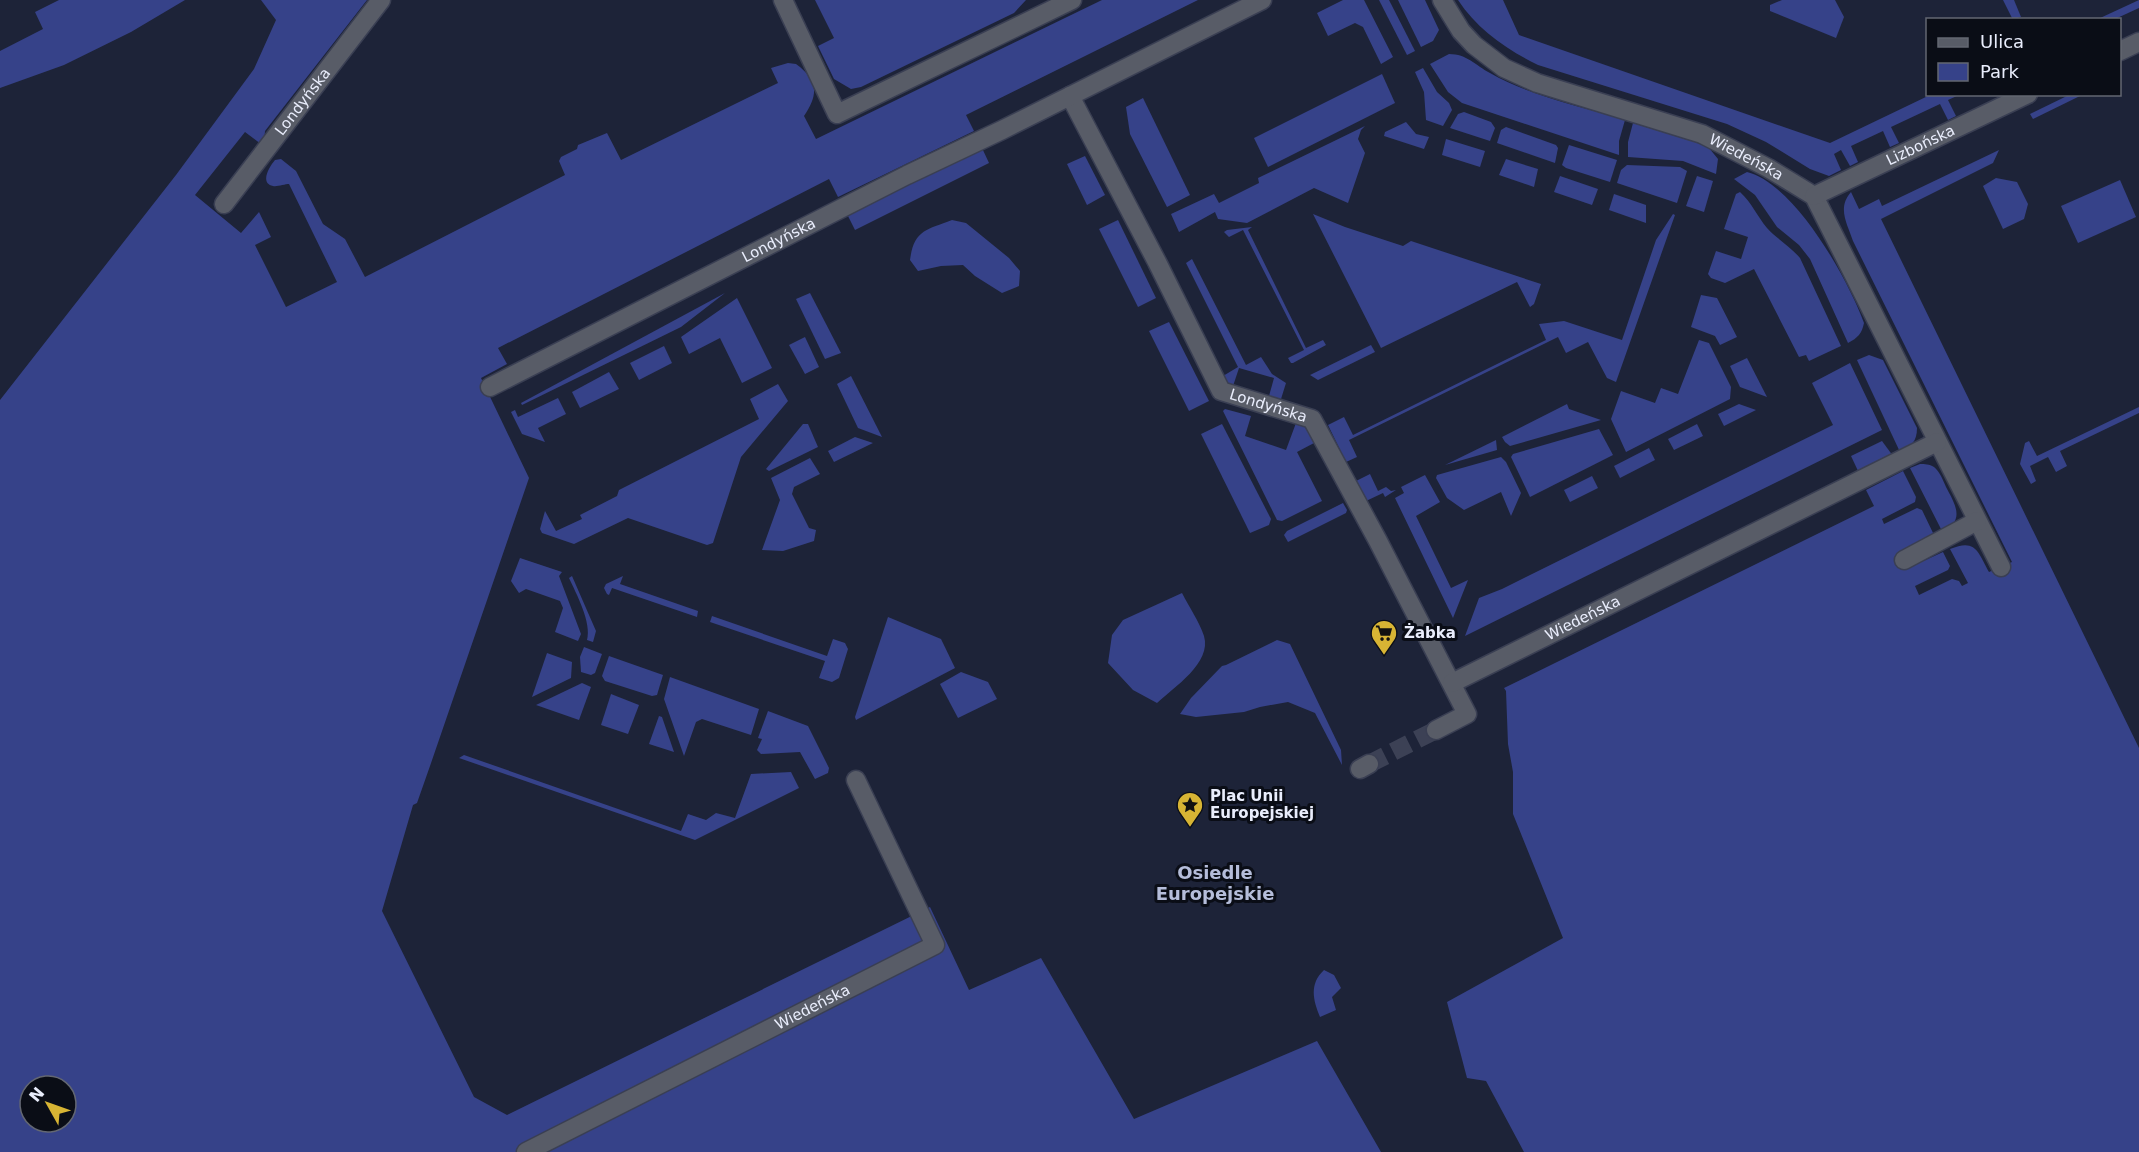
<svg xmlns="http://www.w3.org/2000/svg" width="2139" height="1152" font-family="'DejaVu Sans',sans-serif">
	<style>
		.green { fill: #364289; fill-rule: evenodd }
		.lines { fill: none; stroke-linecap: round; stroke-linejoin: round }
		.street-tunnel { stroke: #3c4155; stroke-width: 18; stroke-dasharray: 18 9; stroke-linecap: butt }
		.street-casing { stroke: #3a3f53; stroke-width: 21 }
		.street { stroke: #585c67; stroke-width: 18 }
		.labels { text-anchor: middle; stroke-width: 6; stroke-linejoin: round; paint-order: stroke }
		.street-label { font-size: 15px; fill: #e9edfc; stroke: #0a0d16 }
		.poi-label { font-size: 15px; font-weight: bold; fill: #e9edfc; stroke: #0a0d16; text-anchor: start }
		.quarter-label { font-size: 18px; font-weight: bold; fill: #b5bdda; stroke: #0a0d16 }
	</style>
	<rect width="100%" height="100%" fill="#1d2338"/>
	<!-- green -->
	<g class="green">
		<path d="M 59,0 L 185,0 L 131,32 L 64,65 L 0,88 L 0,51 L 43,29 L 35,12 Z"/>
		<path d="M 261,0 L 367,0 L 265,131 L 264,143 L 261,144 L 245,132 L 195,195 L 241,233 L 259,212 L 271,237 L 255,245 L 286,307 L 337,282 L 289,184 C 285,184 277,187 273,186 C 259,183 270,166 275,160 L 281,159 L 296,171 L 323,224 L 345,239 L 365,277 L 565,175 L 559,161 L 561,157 L 577,149 L 578,145 L 607,133 L 621,160 L 778,83 L 771,68 L 788,63 L 796,64 C 818,80 819,94 804,116 L 816,139 L 1102,0 L 1198,0 L 966,115 L 974,131 L 838,197 L 829,179 L 498,348 L 507,364 L 481,378 L 529,478 L 430,766 L 417,803 L 413,805 L 382,911 L 474,1097 L 507,1115 L 930,907 L 969,990 L 1041,958 L 1134,1119 L 1317,1041 L 1381,1152 L 0,1152 L 0,400 L 176,175 L 254,69 L 276,20 ZM 30,1086 L 66,1086 L 66,1122 L 30,1122 Z"/>
		<path d="M 815,0 L 1026,0 L 1014,13 L 861,87 L 851,89 L 834,79 L 818,46 L 834,38 Z"/>
		<path d="M 1343,0 L 1364,0 L 1393,57 L 1381,64 L 1363,27 L 1355,23 L 1328,36 L 1317,13 Z"/>
		<path d="M 1379,0 L 1389,0 L 1415,51 L 1407,55 Z"/>
		<path d="M 1398,0 L 1425,0 L 1439,30 L 1433,41 L 1421,47 Z"/>
		<path d="M 1458,0 L 1503,0 L 1519,35 L 1830,143 L 1930,95 L 1959,95 L 1948,100 L 1956,116 L 1948,120 L 1940,104 L 1891,127 L 1899,143 L 1890,147 L 1883,131 L 1851,146 L 1858,162 L 1850,166 L 1841,150 L 1834,154 L 1841,170 L 1829,176 L 1810,169 L 1766,142 L 1727,124 L 1538,65 C 1507,50 1477,29 1458,0 Z"/>
		<path d="M 1782,0 L 1835,0 L 1844,17 L 1836,38 L 1770,11 L 1770,5 Z"/>
		<path d="M 2003,0 L 2014,0 L 2021,17 L 2014,19 L 2012,18 Z"/>
		<path d="M 2139,0 L 2139,8 L 2115,19 L 2098,19 Z"/>
		<path d="M 1449,54 C 1467,54 1475,65 1490,73 C 1530,96 1580,106 1625,120 L 1619,141 L 1619,155 L 1462,103 L 1448,92 L 1430,64 Z"/>
		<path d="M 1423,68 L 1437,92 L 1449,103 L 1452,110 L 1443,126 L 1426,120 L 1424,92 L 1415,72 Z"/>
		<path d="M 1382,74 L 1395,103 L 1268,167 L 1254,138 Z"/>
		<path d="M 2071,94 L 2082,95 L 2033,119 L 2030,114 Z"/>
		<path d="M 1143,98 L 1190,195 L 1167,207 L 1130,134 L 1126,107 Z"/>
		<path d="M 1464,112 L 1491,122 L 1495,128 L 1490,141 L 1450,128 L 1458,114 Z"/>
		<path d="M 1406,122 L 1416,134 L 1429,137 L 1424,149 L 1384,136 L 1385,132 Z"/>
		<path d="M 1633,123 L 1695,142 L 1709,148 L 1718,159 L 1716,174 L 1683,161 L 1628,157 L 1628,142 Z"/>
		<path d="M 1365,126 L 1361,130 L 1358,139 L 1365,153 L 1348,203 L 1314,188 L 1247,223 L 1218,219 L 1215,212 L 1179,232 L 1171,214 L 1214,194 L 1219,203 L 1259,183 L 1258,178 Z"/>
		<path d="M 1506,127 L 1556,145 L 1558,148 L 1555,163 L 1497,143 L 1501,130 Z"/>
		<path d="M 1446,139 L 1485,151 L 1480,167 L 1442,155 Z"/>
		<path d="M 1569,145 L 1617,160 L 1610,182 L 1566,168 L 1562,165 Z"/>
		<path d="M 982,148 L 989,163 L 855,230 L 847,214 Z"/>
		<path d="M 1999,150 L 1993,163 L 1881,219 L 2139,748 L 2139,1152 L 1524,1152 L 1486,1081 L 1467,1078 L 1447,1002 L 1563,938 L 1513,814 L 1513,772 L 1508,744 L 1506,691 L 1504,688 L 1874,506 L 1866,490 L 1903,471 L 1916,497 L 1915,502 L 1882,519 L 1884,524 L 1917,508 L 1922,510 L 1934,535 L 1899,553 L 1906,569 L 1943,552 L 1950,566 L 1948,570 L 1915,586 L 1919,595 L 1952,579 L 1959,581 L 1962,586 L 1968,583 L 1950,549 C 1976,538 1978,552 1989,572 L 2012,562 L 1853,241 C 1847,223 1837,208 1851,192 L 1859,209 L 1879,199 L 1882,206 Z"/>
		<path d="M 1085,156 L 1105,195 L 1087,205 L 1067,164 Z"/>
		<path d="M 1506,159 L 1538,169 L 1534,187 L 1499,175 Z"/>
		<path d="M 1627,165 L 1680,167 L 1687,171 L 1677,203 L 1617,183 L 1621,170 Z"/>
		<path d="M 1747,172 C 1795,184 1848,279 1864,323 C 1862,333 1858,338 1848,343 L 1810,259 L 1799,245 L 1777,227 L 1755,195 L 1734,179 Z"/>
		<path d="M 1560,176 L 1598,189 L 1592,205 L 1554,192 Z"/>
		<path d="M 1697,176 L 1713,181 L 1704,212 L 1686,206 Z"/>
		<path d="M 1996,178 L 2017,182 L 2028,204 L 2024,219 L 2003,229 L 1983,186 Z"/>
		<path d="M 2120,180 L 2136,217 L 2078,243 L 2061,206 Z"/>
		<path d="M 1740,192 C 1752,203 1757,216 1767,228 C 1777,239 1790,246 1800,258 L 1841,346 L 1809,361 L 1806,355 L 1799,357 L 1754,269 L 1725,283 L 1711,278 L 1708,274 L 1716,251 L 1741,259 L 1748,237 L 1724,229 L 1736,194 Z"/>
		<path d="M 1614,194 L 1646,205 L 1646,223 L 1609,210 Z"/>
		<path d="M 1313,214 L 1345,227 L 1403,246 L 1411,241 L 1541,284 L 1534,304 L 1530,307 L 1517,282 L 1381,348 Z"/>
		<path d="M 1673,214 L 1675,215 L 1616,382 L 1607,378 L 1588,342 L 1566,353 L 1558,337 L 1349,440 L 1357,457 L 1346,462 L 1328,425 L 1344,417 L 1353,435 L 1546,340 L 1539,324 L 1564,321 L 1622,340 L 1656,240 Z"/>
		<path d="M 952,220 L 966,223 L 1009,258 L 1020,271 L 1019,286 L 1002,293 L 975,276 L 963,265 L 941,266 L 918,271 L 910,260 C 914,230 926,230 952,220 Z"/>
		<path d="M 1118,220 L 1156,298 L 1138,307 L 1099,229 Z"/>
		<path d="M 1252,227 L 1248,230 L 1306,348 L 1323,340 L 1326,345 L 1293,363 L 1291,363 L 1288,358 L 1304,350 L 1243,230 L 1229,237 L 1224,232 L 1227,230 Z"/>
		<path d="M 1192,259 L 1246,365 L 1261,357 L 1272,374 L 1286,383 L 1281,399 L 1269,396 L 1274,378 L 1239,368 L 1233,386 L 1227,384 L 1223,376 L 1238,367 L 1186,263 Z"/>
		<path d="M 725,293 L 681,327 L 522,405 L 521,403 Z"/>
		<path d="M 810,293 L 841,353 L 825,359 L 796,299 Z"/>
		<path d="M 1701,295 L 1717,298 L 1737,337 L 1720,345 L 1715,336 L 1691,327 Z"/>
		<path d="M 737,298 L 772,368 L 742,383 L 720,338 L 689,354 L 681,337 Z"/>
		<path d="M 1169,322 L 1209,401 L 1189,411 L 1149,331 Z"/>
		<path d="M 805,337 L 819,367 L 805,374 L 789,345 Z"/>
		<path d="M 1699,340 L 1709,343 L 1731,387 L 1730,399 L 1626,452 L 1611,419 L 1621,391 L 1655,403 L 1661,388 L 1678,394 Z"/>
		<path d="M 1371,345 L 1375,352 L 1318,380 L 1310,375 Z"/>
		<path d="M 664,346 L 672,363 L 639,380 L 630,363 Z"/>
		<path d="M 1869,355 L 1883,360 L 1917,428 C 1917,442 1911,446 1900,452 L 1857,360 Z"/>
		<path d="M 1747,358 L 1767,397 L 1740,387 L 1730,366 Z"/>
		<path d="M 1850,363 L 1882,430 L 1465,636 L 1479,598 L 1502,589 L 1833,425 L 1812,383 Z"/>
		<path d="M 609,372 L 619,389 L 580,408 L 572,392 Z"/>
		<path d="M 851,376 L 882,437 L 858,428 L 837,384 Z"/>
		<path d="M 778,384 L 788,401 L 741,457 L 713,543 L 707,545 L 628,518 L 574,544 L 542,533 L 540,529 L 545,511 L 556,531 L 582,519 L 580,515 L 617,496 L 619,490 L 759,419 L 750,399 Z"/>
		<path d="M 558,398 L 566,414 L 538,428 L 545,442 L 522,434 L 511,412 L 515,410 L 518,417 Z"/>
		<path d="M 1567,404 L 1569,409 L 1601,420 L 1510,446 L 1505,442 L 1502,437 Z"/>
		<path d="M 1739,404 L 1756,410 L 1724,426 L 1718,414 Z"/>
		<path d="M 2139,407 L 2139,413 L 2060,451 L 2067,466 L 2056,472 L 2048,457 L 2030,466 L 2036,481 L 2031,484 L 2020,464 L 2025,443 L 2029,441 L 2037,456 Z"/>
		<path d="M 1225,409 L 1251,416 L 1245,436 L 1286,450 L 1296,423 L 1306,426 L 1314,443 L 1297,452 L 1322,501 L 1282,521 L 1277,520 L 1223,411 Z"/>
		<path d="M 803,424 L 808,424 L 818,447 L 769,471 L 766,469 Z"/>
		<path d="M 1222,424 L 1271,519 L 1269,525 L 1250,533 L 1201,434 Z"/>
		<path d="M 1697,424 L 1703,436 L 1674,450 L 1668,439 Z"/>
		<path d="M 1599,429 L 1613,455 L 1530,497 L 1511,457 L 1513,454 Z"/>
		<path d="M 855,437 L 873,443 L 834,462 L 828,451 Z"/>
		<path d="M 1496,440 L 1497,450 L 1445,465 Z"/>
		<path d="M 1882,441 L 1893,456 L 1859,473 L 1851,456 Z"/>
		<path d="M 1649,448 L 1655,460 L 1620,478 L 1614,466 Z"/>
		<path d="M 1501,457 L 1506,462 L 1521,493 L 1511,516 L 1501,492 L 1464,510 L 1447,498 L 1436,478 L 1437,475 Z"/>
		<path d="M 810,458 L 820,474 L 794,487 L 792,494 L 809,528 L 816,530 L 814,541 L 783,551 L 762,550 L 780,500 L 771,478 Z"/>
		<path d="M 1920,464 C 1925,464 1929,464 1934,467 C 1940,472 1943,480 1946,487 C 1955,504 1966,521 1942,531 L 1910,468 Z"/>
		<path d="M 1370,474 L 1378,491 L 1386,487 L 1391,491 L 1396,490 L 1385,497 L 1383,493 L 1366,501 L 1356,481 Z"/>
		<path d="M 1425,475 L 1440,502 L 1416,516 L 1451,588 L 1468,580 L 1453,618 L 1395,498 L 1404,493 L 1401,487 Z"/>
		<path d="M 1592,476 L 1598,488 L 1570,502 L 1564,490 Z"/>
		<path d="M 1343,503 L 1347,510 L 1346,513 L 1288,542 L 1284,535 L 1287,531 Z"/>
		<path d="M 520,558 L 562,572 L 559,576 L 581,634 L 578,641 L 555,632 L 563,608 L 560,601 L 526,589 L 519,593 L 511,581 Z"/>
		<path d="M 572,576 L 596,631 L 593,642 L 587,640 C 592,623 576,593 569,578 Z"/>
		<path d="M 623,576 L 620,584 L 698,611 L 697,617 L 612,588 L 609,595 L 607,594 L 604,588 L 606,584 Z"/>
		<path d="M 1182,593 C 1189,607 1199,621 1204,636 C 1212,663 1174,687 1157,703 L 1133,690 L 1108,663 L 1112,635 L 1123,620 Z"/>
		<path d="M 712,616 L 827,656 L 833,639 L 845,643 L 848,649 L 839,678 L 832,682 L 819,678 L 825,661 L 710,622 Z"/>
		<path d="M 888,617 L 941,639 L 955,668 L 856,720 L 855,717 Z"/>
		<path d="M 1277,640 L 1290,644 L 1341,750 L 1342,765 L 1315,713 L 1288,702 L 1260,707 L 1244,712 L 1196,717 L 1180,714 L 1191,698 L 1222,666 L 1226,665 Z"/>
		<path d="M 584,647 L 602,654 L 595,673 L 591,675 L 581,672 L 580,657 Z"/>
		<path d="M 547,653 L 572,662 L 571,678 L 532,697 Z"/>
		<path d="M 609,656 L 663,675 L 657,695 L 652,696 L 605,681 L 602,676 Z"/>
		<path d="M 961,672 L 988,682 L 997,699 L 958,718 L 940,684 Z"/>
		<path d="M 670,677 L 759,709 L 751,735 L 702,719 L 696,722 L 684,756 L 664,699 Z"/>
		<path d="M 582,683 L 591,687 L 579,720 L 536,705 Z"/>
		<path d="M 611,694 L 639,705 L 628,734 L 601,725 Z"/>
		<path d="M 768,711 L 808,726 L 829,768 L 828,773 L 815,779 L 800,752 L 761,754 L 757,750 L 762,739 L 758,738 Z"/>
		<path d="M 659,716 L 662,717 L 674,752 L 649,744 Z"/>
		<path d="M 464,755 L 681,831 L 688,814 L 706,820 L 716,813 L 735,818 L 751,774 L 791,772 L 799,788 L 695,840 L 459,758 Z"/>
		<path d="M 1324,970 L 1334,975 L 1341,988 L 1332,997 L 1336,1010 L 1320,1017 C 1313,1000 1309,984 1324,970 Z"/>
	</g>
	<g class="lines">
		<!-- street-tunnel -->
		<path class="street-tunnel" d="M 1369,764 L 1436,730"/>
		<!-- street casing -->
		<g class="street-casing">
			<g id="street">
				<path d="M 783,0 L 837,114 L 1072,0"/>
				<path id="s1" d="M 1442,0 L 1461,31 L 1474,45 L 1504,68 L 1537,83 L 1702,134 L 1768,168 L 1814,196 L 2001,567"/>
				<path d="M 2120,51 L 2139,42"/>
				<path id="s2" d="M 1070,96 L 1157,262 L 1221,391 L 1312,419 L 1378,541 L 1467,714 L 1436,730"/>
				<path id="s3" d="M 1814,196 L 2028,94"/>
				<path id="s4" d="M 224,204 L 381,0"/>
				<path id="s5" d="M 490,387 L 907,175 L 1002,130 L 1262,0"/>
				<path d="M 1904,560 L 1977,521"/>
				<path id="s6" d="M 1452,683 L 1937,442"/>
				<path d="M 1360,769 L 1369,764"/>
				<path id="s7" d="M 526,1152 L 935,945 L 856,780"/>
			</g>
		</g>
		<!-- street -->
		<use href="#street" class="street"/>
	</g>
	<!-- icons -->
	<defs>
		<g id="supermarket-pin" transform="scale(1.35)"><path d="M0 17L-7.5 6A9.5 9.5 0 1 1 7.5 6Z" fill="#d7b434" stroke="#0a0d16"/><path d="M-6-5.5h2.5l.6 2H6L4.5 2H-2.5L-4.4-4H-6ZM-1.5 3.2a1.3 1.3 0 1 0 .1 0ZM3 3.2a1.3 1.3 0 1 0 .1 0Z" fill="#111"/></g>
		<g id="sight-pin" transform="scale(1.35)"><path d="M0 17L-7.5 6A9.5 9.5 0 1 1 7.5 6Z" fill="#d7b434" stroke="#0a0d16"/><path d="M0-6L1.8-2.2L6-1.7L2.9 1.2L3.7 5.4L0 3.3L-3.7 5.4L-2.9 1.2L-6-1.7L-1.8-2.2Z" fill="#111"/></g>
	</defs>
	<g fill-rule="evenodd">
		<use href="#supermarket-pin" x="1384" y="633"/>
		<use href="#sight-pin" x="1190" y="805"/>
	</g>
	<g class="labels">
		<!-- street labels -->
		<g class="street-label">
			<text dy="5" stroke="none"><textPath href="#s4" startOffset="129">Londyńska</textPath></text>
			<text dy="5" stroke="none"><textPath href="#s3" startOffset="118">Lizbońska</textPath></text>
			<text dy="5" stroke="none"><textPath href="#s1" startOffset="352">Wiedeńska</textPath></text>
			<text dy="5" stroke="none"><textPath href="#s5" startOffset="324">Londyńska</textPath></text>
			<text dy="5" stroke="none"><textPath href="#s2" startOffset="381">Londyńska</textPath></text>
			<text dy="5" stroke="none"><textPath href="#s6" startOffset="146">Wiedeńska</textPath></text>
			<text dy="5" stroke="none"><textPath href="#s7" startOffset="321">Wiedeńska</textPath></text>
		</g>
		<!-- poi labels -->
		<g class="poi-label">
			<text x="1404" y="638">Żabka</text>
			<text x="1210" y="801">Plac Unii<tspan x="1210" dy="17">Europejskiej</tspan></text>
		</g>
		<!-- quarter labels -->
		<g class="quarter-label">
			<text x="1215" y="879">Osiedle<tspan x="1215" dy="21">Europejskie</tspan></text>
		</g>
	</g>
	<!-- legend -->
	<rect x="1926" y="18" width="195" height="78" fill="#0a0d16" stroke="#636772" stroke-width="1.5"/>
	<rect x="1938" y="38" width="30" height="9" fill="#585c67" stroke="#636772" stroke-width="1.5"/>
	<text x="1980" y="48" font-size="18" fill="#e9edfc">Ulica</text>
	<rect x="1938" y="63" width="30" height="18" fill="#364289" stroke="#636772" stroke-width="1.5"/>
	<text x="1980" y="78" font-size="18" fill="#e9edfc">Park</text>
	<!-- north arrow -->
	<g transform="translate(48 1104) rotate(310)"><circle r="28" fill="#0a0d16" stroke="#636772" stroke-width="1.5"/>
	<path d="M0-4.5L10 22L0 15L-10 22Z" fill="#d7b434"/>
	<text y="-9" font-size="16" font-weight="bold" text-anchor="middle" fill="#e9edfc">N</text>
	</g>
</svg>
